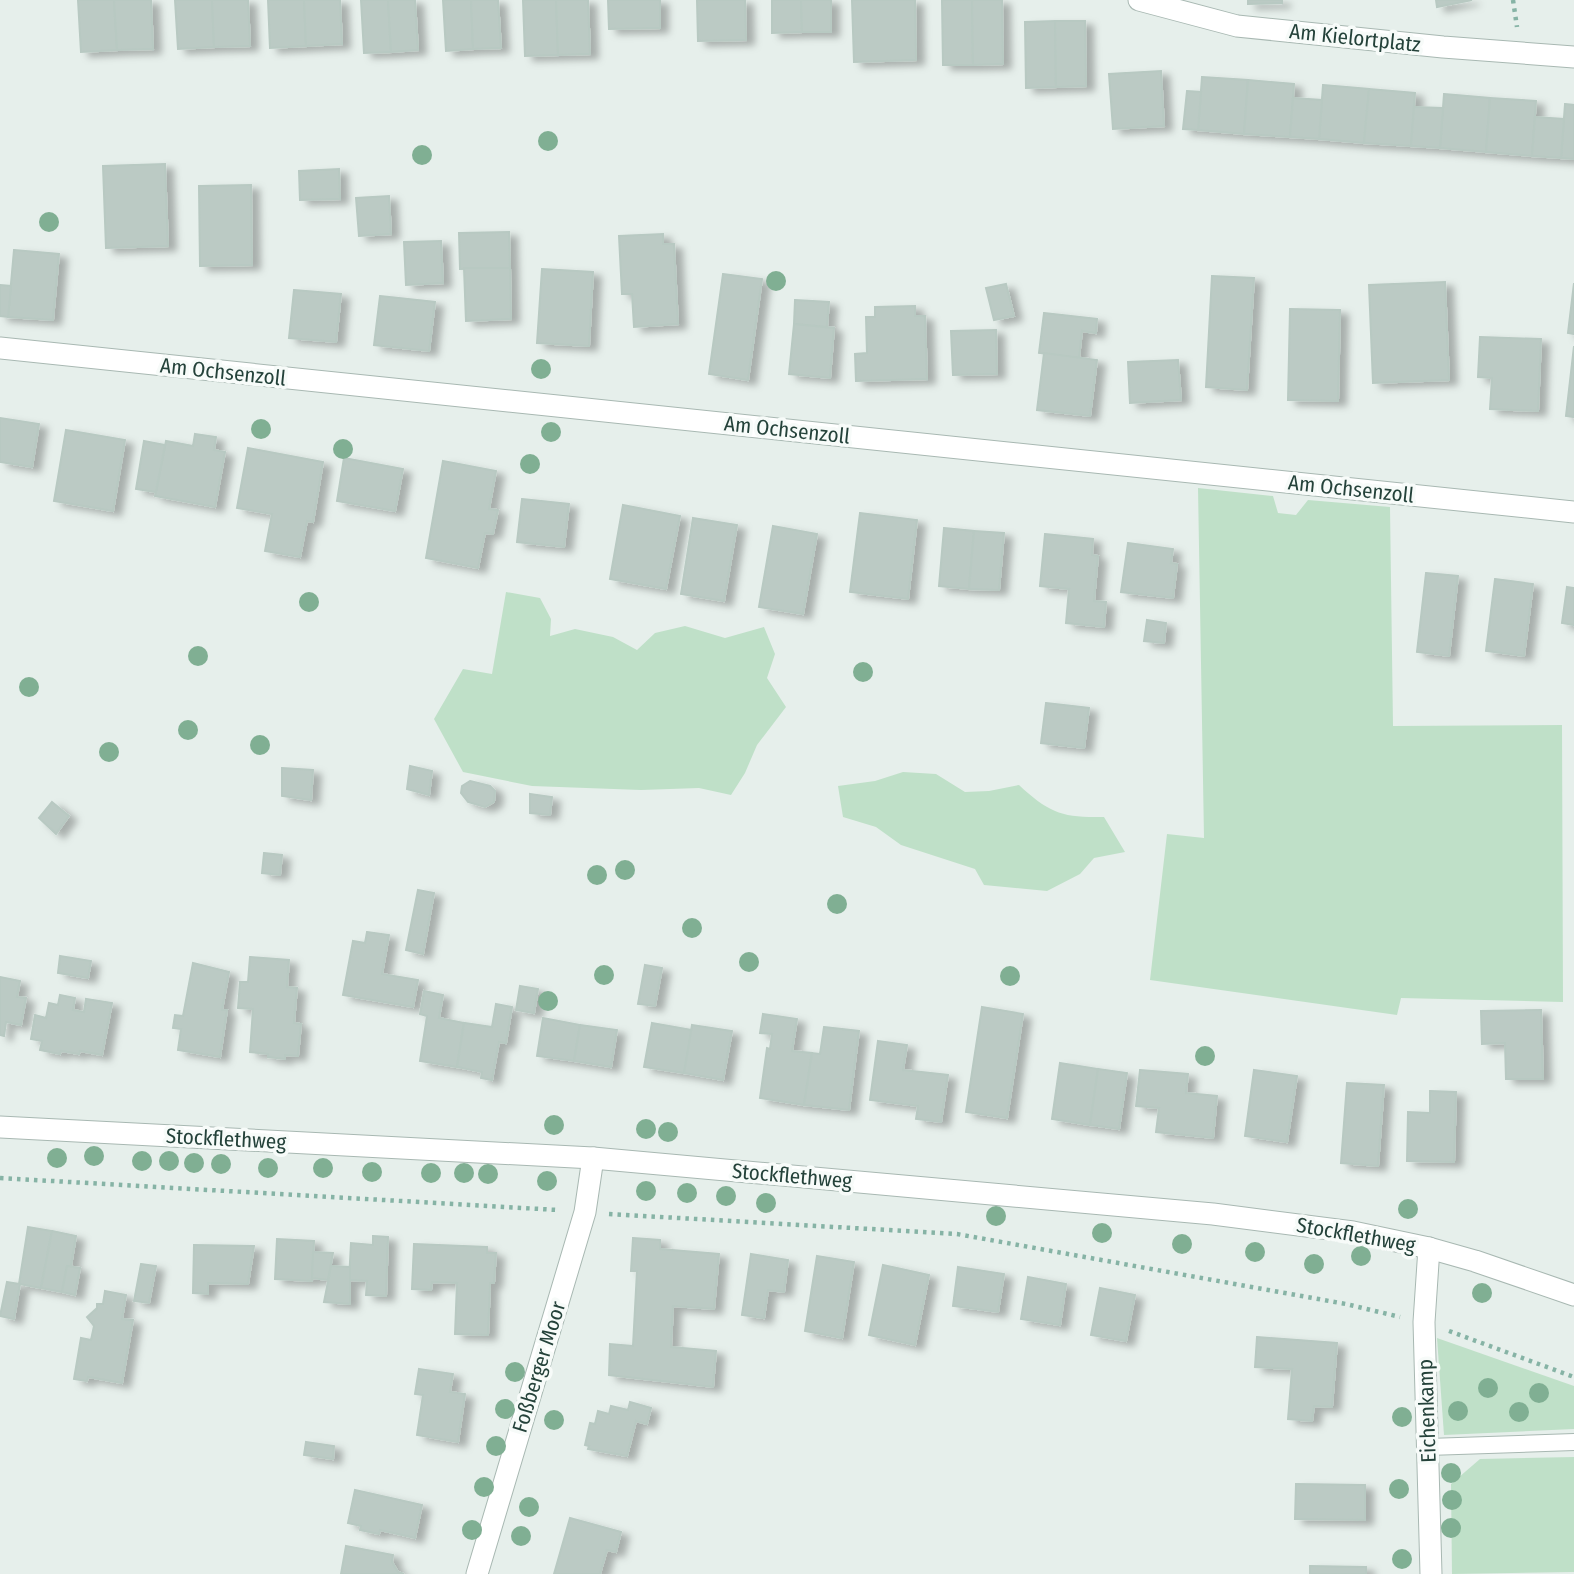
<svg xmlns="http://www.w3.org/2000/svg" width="1574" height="1574" font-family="'Fira Sans Condensed',sans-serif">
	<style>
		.green { fill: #bfe0c8 }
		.building { fill: #bbcac4; stroke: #b8c9c2; stroke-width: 2; filter: url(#shadow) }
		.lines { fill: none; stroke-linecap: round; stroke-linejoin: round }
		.lane-casing { stroke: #a8b8b2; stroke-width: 18 }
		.street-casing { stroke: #a8b8b2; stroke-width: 23 }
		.path { stroke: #86b3a5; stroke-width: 4.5; stroke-dasharray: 3.5 5; stroke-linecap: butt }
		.lane { stroke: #fff; stroke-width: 16 }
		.street { stroke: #fff; stroke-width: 21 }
		.tree { fill: #80af93 }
		.labels { text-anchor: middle; stroke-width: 7; stroke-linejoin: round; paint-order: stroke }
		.street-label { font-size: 21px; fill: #24423a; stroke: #f7fbf9 }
	</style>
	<defs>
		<filter id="shadow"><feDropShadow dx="8" dy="4.5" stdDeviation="3.5" flood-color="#0004"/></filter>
	</defs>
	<rect width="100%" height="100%" fill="#e6efeb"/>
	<!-- green -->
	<g class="green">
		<path d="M 1198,488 L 1273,496 L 1278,513 L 1296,515 L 1308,500 L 1390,507 L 1393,726 L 1562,725 L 1563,1002 L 1401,998 L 1397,1015 L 1150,980 L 1167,834 L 1204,838 Z"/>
		<path d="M 506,592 L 540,598 L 551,619 L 550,636 L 575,629 L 613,637 L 637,650 L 655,633 L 685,626 L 725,638 L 764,627 L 775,654 L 767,678 L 786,707 L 757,745 L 745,773 L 731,795 L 699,788 L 641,790 L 532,786 L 463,772 L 434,719 L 463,669 L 492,674 Z"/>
		<path d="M 903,772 L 936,774 L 965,792 L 989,791 L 1019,785 C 1049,813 1063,818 1104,817 L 1125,852 L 1094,858 L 1080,874 L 1047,891 L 984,885 L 975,869 L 901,845 L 876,827 L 843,817 L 838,786 L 875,781 Z"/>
		<path d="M 1437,1338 L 1574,1386 L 1574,1429 L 1444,1435 Z"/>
		<path d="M 1574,1457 L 1574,1572 L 1452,1574 L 1451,1484 L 1480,1459 Z"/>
	</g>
	<!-- building -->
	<g class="building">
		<path d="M 78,0 L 114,0 L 117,50 L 81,52 Z"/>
		<path d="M 114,0 L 151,0 L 153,49 L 117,50 Z"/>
		<path d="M 175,0 L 212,0 L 214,47 L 178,49 Z"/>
		<path d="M 212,0 L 248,0 L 250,46 L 214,47 Z"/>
		<path d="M 268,0 L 304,0 L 306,46 L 270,48 Z"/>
		<path d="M 304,0 L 340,0 L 342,44 L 306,46 Z"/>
		<path d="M 361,0 L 388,0 L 391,52 L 364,53 Z"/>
		<path d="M 388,0 L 415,0 L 418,50 L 391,52 Z"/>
		<path d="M 443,0 L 471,0 L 473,49 L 446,51 Z"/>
		<path d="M 471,0 L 498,0 L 501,48 L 473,49 Z"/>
		<path d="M 523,0 L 556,0 L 558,55 L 525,56 Z"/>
		<path d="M 556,0 L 588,0 L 590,54 L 558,55 Z"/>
		<path d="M 608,0 L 660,0 L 660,28 L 609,29 Z"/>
		<path d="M 697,0 L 745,0 L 746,40 L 698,41 Z"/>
		<path d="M 772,0 L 801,0 L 802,32 L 772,33 Z"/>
		<path d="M 801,0 L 831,0 L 831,32 L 802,32 Z"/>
		<path d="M 852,0 L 915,0 L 916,60 L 854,62 Z"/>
		<path d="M 942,0 L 972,0 L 973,65 L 943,65 Z"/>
		<path d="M 972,0 L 1002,0 L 1003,64 L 973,65 Z"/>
		<path d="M 1248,0 L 1282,0 L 1282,3 L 1248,4 Z"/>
		<path d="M 1436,0 L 1472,0 L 1437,7 Z"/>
		<path d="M 1055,21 L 1056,87 L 1026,88 L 1025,22 Z"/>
		<path d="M 1055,21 L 1085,21 L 1086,86 L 1056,87 Z"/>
		<path d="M 1161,71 L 1164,126 L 1113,129 L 1109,74 Z"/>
		<path d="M 1202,77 L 1248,80 L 1244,134 L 1198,130 Z"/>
		<path d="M 1248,80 L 1294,84 L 1290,137 L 1244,134 Z"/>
		<path d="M 1323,85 L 1369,89 L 1364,143 L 1319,139 Z"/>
		<path d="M 1369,89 L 1415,93 L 1411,146 L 1364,143 Z"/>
		<path d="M 1187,91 L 1201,92 L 1198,130 L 1183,129 Z"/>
		<path d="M 1444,94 L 1490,98 L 1486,152 L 1440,148 Z"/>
		<path d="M 1293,98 L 1322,100 L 1319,139 L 1290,137 Z"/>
		<path d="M 1490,98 L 1536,101 L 1532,156 L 1486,152 Z"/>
		<path d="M 1565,104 L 1574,105 L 1574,159 L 1561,158 Z"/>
		<path d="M 1414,107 L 1443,108 L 1440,148 L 1411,146 Z"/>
		<path d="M 1535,117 L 1564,119 L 1561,158 L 1532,156 Z"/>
		<path d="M 165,164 L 168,246 L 106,248 L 103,166 Z"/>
		<path d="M 339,169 L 340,199 L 300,200 L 299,171 Z"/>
		<path d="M 251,185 L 252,265 L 200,266 L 199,186 Z"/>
		<path d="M 389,196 L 391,234 L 359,236 L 356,198 Z"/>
		<path d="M 509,232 L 510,268 L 460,269 L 459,233 Z"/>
		<path d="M 663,234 L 663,244 L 674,244 L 678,324 L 634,327 L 632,294 L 622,294 L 619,236 Z"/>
		<path d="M 441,241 L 443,283 L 406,285 L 404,242 Z"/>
		<path d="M 14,250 L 59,254 L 53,320 L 8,317 Z"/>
		<path d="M 464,268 L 510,268 L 511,319 L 466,321 Z"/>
		<path d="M 542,269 L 593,272 L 589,346 L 537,343 Z"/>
		<path d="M 723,274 L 762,279 L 748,380 L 709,374 Z"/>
		<path d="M 1212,276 L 1254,278 L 1247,390 L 1206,387 Z"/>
		<path d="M 1445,282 L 1449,380 L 1373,383 L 1369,285 Z"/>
		<path d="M 1574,283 L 1574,334 L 1568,333 Z"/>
		<path d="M 1006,284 L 1014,316 L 994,320 L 986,288 Z"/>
		<path d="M 0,285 L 11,286 L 8,317 L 0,316 Z"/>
		<path d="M 294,290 L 341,294 L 336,342 L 289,338 Z"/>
		<path d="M 380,296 L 435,302 L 429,351 L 374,345 Z"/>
		<path d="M 795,300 L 829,302 L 827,327 L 794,324 Z"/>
		<path d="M 915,306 L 915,316 L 925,316 L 927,379 L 856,381 L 855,354 L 867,353 L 866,317 L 875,317 L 875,307 Z"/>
		<path d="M 1290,309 L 1340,310 L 1338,401 L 1288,400 Z"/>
		<path d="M 1044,313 L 1097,319 L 1096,333 L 1082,331 L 1079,358 L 1039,353 Z"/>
		<path d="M 794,324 L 834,328 L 830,378 L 789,374 Z"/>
		<path d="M 996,330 L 997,374 L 953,375 L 951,331 Z"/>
		<path d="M 1480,337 L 1541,339 L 1538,411 L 1490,409 L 1492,378 L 1478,377 Z"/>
		<path d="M 1574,346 L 1574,417 L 1566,416 Z"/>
		<path d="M 1044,353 L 1097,360 L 1090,416 L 1037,410 Z"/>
		<path d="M 1178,360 L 1181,400 L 1130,403 L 1128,362 Z"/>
		<path d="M 0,418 L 39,424 L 32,467 L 0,462 Z"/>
		<path d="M 66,430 L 125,440 L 113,511 L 54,501 Z"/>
		<path d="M 195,434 L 216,437 L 214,450 L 225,452 L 215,507 L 155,496 L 166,441 L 193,446 Z"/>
		<path d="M 144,441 L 165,445 L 156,492 L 136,489 Z"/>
		<path d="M 248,448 L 323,462 L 313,522 L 307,521 L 300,557 L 265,551 L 272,514 L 237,508 Z"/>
		<path d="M 344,458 L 403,469 L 395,511 L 337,501 Z"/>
		<path d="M 443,461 L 496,471 L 489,509 L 498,510 L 493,534 L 485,533 L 478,568 L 426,558 Z"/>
		<path d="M 522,499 L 569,504 L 564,547 L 517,542 Z"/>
		<path d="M 623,505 L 680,516 L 666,589 L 610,579 Z"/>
		<path d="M 860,513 L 917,520 L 908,599 L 850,592 Z"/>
		<path d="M 693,518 L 737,525 L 724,601 L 681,594 Z"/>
		<path d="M 773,526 L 817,534 L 803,614 L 759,607 Z"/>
		<path d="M 944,528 L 974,531 L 969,589 L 939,586 Z"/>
		<path d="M 974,531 L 1004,533 L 999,590 L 969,589 Z"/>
		<path d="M 1045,534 L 1093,539 L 1092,555 L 1098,556 L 1094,601 L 1106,602 L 1104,627 L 1066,623 L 1069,589 L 1040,586 Z"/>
		<path d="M 1128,543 L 1173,549 L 1171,563 L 1177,564 L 1173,598 L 1121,592 Z"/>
		<path d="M 1426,573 L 1458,576 L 1449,656 L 1417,652 Z"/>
		<path d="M 1495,579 L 1533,584 L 1524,656 L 1486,651 Z"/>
		<path d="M 1567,587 L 1574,588 L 1574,625 L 1562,623 Z"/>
		<path d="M 1147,620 L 1166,623 L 1164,643 L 1144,641 Z"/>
		<path d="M 1046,703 L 1089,708 L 1084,748 L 1041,743 Z"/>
		<path d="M 410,766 L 432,771 L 429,795 L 407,789 Z"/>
		<path d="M 282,768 L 313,770 L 311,800 L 282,796 Z"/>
		<path d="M 470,781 L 490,786 L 495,791 L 494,802 L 485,807 L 468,802 L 461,793 L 462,786 Z"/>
		<path d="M 530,794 L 552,797 L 550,815 L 530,813 Z"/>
		<path d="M 52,802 L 69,816 L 56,834 L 39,818 Z"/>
		<path d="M 264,853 L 282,855 L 280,875 L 262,873 Z"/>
		<path d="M 418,890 L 434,893 L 423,954 L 406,950 Z"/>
		<path d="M 367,932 L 389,935 L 382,974 L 418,980 L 413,1007 L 343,995 L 353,941 L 365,943 Z"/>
		<path d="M 60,956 L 91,961 L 88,978 L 58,973 Z"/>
		<path d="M 250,957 L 289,960 L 287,987 L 297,988 L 294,1023 L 301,1024 L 298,1056 L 285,1055 L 285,1059 L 268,1057 L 268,1054 L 250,1052 L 253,1009 L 238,1008 L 240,982 L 248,982 Z"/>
		<path d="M 193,963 L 229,972 L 222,1010 L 227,1010 L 220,1057 L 178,1050 L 181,1029 L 173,1028 L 175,1015 L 183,1016 Z"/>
		<path d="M 645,965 L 662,968 L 655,1006 L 638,1004 Z"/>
		<path d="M 0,977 L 20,981 L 17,997 L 26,998 L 21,1025 L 6,1022 L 4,1036 L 0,1035 Z"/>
		<path d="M 520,986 L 538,989 L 534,1013 L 516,1010 Z"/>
		<path d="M 424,991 L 443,995 L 439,1018 L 464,1023 L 457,1067 L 420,1061 L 427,1016 L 420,1014 Z"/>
		<path d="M 60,995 L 75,998 L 73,1010 L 84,1012 L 86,999 L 112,1003 L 102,1055 L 80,1051 L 79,1054 L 61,1051 L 60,1054 L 40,1050 L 42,1041 L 31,1039 L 35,1015 L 46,1018 L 49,1003 L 58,1005 Z"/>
		<path d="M 496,1004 L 512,1007 L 506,1043 L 499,1042 L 492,1080 L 481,1078 L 482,1072 L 457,1067 L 464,1023 L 492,1027 Z"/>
		<path d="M 982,1007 L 1023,1014 L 1007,1118 L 966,1112 Z"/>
		<path d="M 1541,1010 L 1543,1079 L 1506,1079 L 1505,1043 L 1482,1044 L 1481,1011 Z"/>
		<path d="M 763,1014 L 797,1019 L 792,1051 L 812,1053 L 804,1105 L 760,1098 L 767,1048 L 770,1049 L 772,1034 L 760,1033 Z"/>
		<path d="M 543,1018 L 580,1025 L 574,1061 L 537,1056 Z"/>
		<path d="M 652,1023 L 692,1030 L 684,1073 L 644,1067 Z"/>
		<path d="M 580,1025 L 617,1030 L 611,1067 L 574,1061 Z"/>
		<path d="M 692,1025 L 732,1031 L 723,1080 L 684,1073 Z"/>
		<path d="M 824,1027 L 859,1031 L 849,1110 L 804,1105 L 812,1053 L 820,1054 Z"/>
		<path d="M 878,1041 L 907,1045 L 903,1070 L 948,1075 L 941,1122 L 916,1119 L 918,1106 L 870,1100 Z"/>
		<path d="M 1060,1063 L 1098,1069 L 1090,1125 L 1052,1119 Z"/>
		<path d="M 1098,1069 L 1127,1073 L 1119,1129 L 1090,1125 Z"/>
		<path d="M 1140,1070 L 1188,1074 L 1186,1093 L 1217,1096 L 1213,1138 L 1156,1132 L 1159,1108 L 1136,1106 Z"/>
		<path d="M 1254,1070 L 1297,1076 L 1287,1142 L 1245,1136 Z"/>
		<path d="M 1347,1083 L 1384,1085 L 1378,1166 L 1341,1163 Z"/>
		<path d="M 1430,1091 L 1456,1092 L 1454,1162 L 1407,1161 L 1408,1112 L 1430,1113 Z"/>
		<path d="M 28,1227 L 52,1231 L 41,1288 L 19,1284 Z"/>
		<path d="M 52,1231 L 76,1236 L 71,1266 L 67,1266 L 62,1292 L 41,1288 Z"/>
		<path d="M 373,1236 L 388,1237 L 386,1296 L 366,1295 L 367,1281 L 349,1280 L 351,1243 L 373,1245 Z"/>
		<path d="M 633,1238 L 660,1240 L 660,1249 L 719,1254 L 714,1309 L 673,1306 L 671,1347 L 716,1351 L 713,1387 L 609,1375 L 610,1344 L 633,1346 L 637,1271 L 631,1271 Z"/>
		<path d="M 277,1239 L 314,1241 L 312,1281 L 275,1279 Z"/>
		<path d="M 414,1244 L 487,1247 L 487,1253 L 496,1253 L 494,1283 L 490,1283 L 488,1335 L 455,1334 L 457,1283 L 432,1282 L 431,1290 L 412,1289 Z"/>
		<path d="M 194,1245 L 254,1246 L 248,1284 L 208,1283 L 208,1294 L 193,1293 Z"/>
		<path d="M 313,1252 L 333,1253 L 328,1280 L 312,1278 Z"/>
		<path d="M 751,1254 L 788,1260 L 784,1292 L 768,1290 L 764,1318 L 742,1315 Z"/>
		<path d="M 817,1256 L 854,1262 L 842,1338 L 805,1331 Z"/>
		<path d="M 141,1264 L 156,1266 L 149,1303 L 134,1301 Z"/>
		<path d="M 883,1265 L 929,1275 L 915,1345 L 869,1335 Z"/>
		<path d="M 67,1266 L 80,1268 L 75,1295 L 62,1292 Z"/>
		<path d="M 331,1266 L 350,1267 L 350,1304 L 324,1302 Z"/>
		<path d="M 958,1267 L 1004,1274 L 998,1312 L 953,1306 Z"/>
		<path d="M 1028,1277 L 1066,1284 L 1060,1325 L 1021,1319 Z"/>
		<path d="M 7,1282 L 20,1284 L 14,1319 L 0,1316 Z"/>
		<path d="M 1100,1288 L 1135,1295 L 1126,1341 L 1091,1335 Z"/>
		<path d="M 105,1291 L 126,1295 L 122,1319 L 133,1320 L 122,1383 L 88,1377 L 87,1381 L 74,1379 L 81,1338 L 91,1340 L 94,1326 L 87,1317 L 97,1308 L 97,1304 L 103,1304 Z"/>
		<path d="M 1257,1337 L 1337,1343 L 1332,1407 L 1314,1406 L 1312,1421 L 1288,1419 L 1292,1369 L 1255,1367 Z"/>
		<path d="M 419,1369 L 453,1374 L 450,1392 L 465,1394 L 458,1442 L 417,1435 L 423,1395 L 415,1394 Z"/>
		<path d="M 630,1402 L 651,1408 L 647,1424 L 636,1421 L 627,1456 L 588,1449 L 589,1446 L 585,1445 L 590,1423 L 595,1424 L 598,1411 L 609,1414 L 611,1406 L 628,1410 Z"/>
		<path d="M 306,1442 L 334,1446 L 333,1459 L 304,1455 Z"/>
		<path d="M 1296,1484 L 1365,1485 L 1365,1520 L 1295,1519 Z"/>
		<path d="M 355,1490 L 422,1505 L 415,1538 L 380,1530 L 379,1534 L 360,1530 L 361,1526 L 348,1523 Z"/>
		<path d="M 570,1518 L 621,1532 L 616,1552 L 607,1550 L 600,1574 L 554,1574 Z"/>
		<path d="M 346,1546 L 393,1555 L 392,1562 L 398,1572 L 404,1574 L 341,1574 Z"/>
		<path d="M 1310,1566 L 1366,1567 L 1366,1574 L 1310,1574 Z"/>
	</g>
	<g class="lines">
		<!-- lane casing -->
		<g class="lane-casing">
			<path id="lane" d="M 1428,1447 L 1574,1442"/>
		</g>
		<!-- street casing -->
		<g class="street-casing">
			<g id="street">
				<path d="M 1139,0 L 1237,26 L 1443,47 L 1574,57"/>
				<path d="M 0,348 L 1574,512"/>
				<path d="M 0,1127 L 593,1158 L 1213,1214 L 1353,1232 L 1429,1248 L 1475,1261 L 1574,1295"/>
				<path d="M 1429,1248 L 1424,1322 L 1431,1574"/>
				<path d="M 477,1574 L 585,1212 L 593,1158"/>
			</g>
		</g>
		<!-- path -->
		<g class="path">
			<path d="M 1513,0 L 1517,27"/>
			<path d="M 0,1178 L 558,1210"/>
			<path d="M 609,1214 L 957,1234 L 1346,1304 L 1400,1317"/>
			<path d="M 1449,1331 L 1574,1377"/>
		</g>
		<!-- lane -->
		<use href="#lane" class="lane"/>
		<!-- street -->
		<use href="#street" class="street"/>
	</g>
	<!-- trees -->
	<g class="tree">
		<circle cx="548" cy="141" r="10"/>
		<circle cx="422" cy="155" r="10"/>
		<circle cx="49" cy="222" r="10"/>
		<circle cx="776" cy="281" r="10"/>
		<circle cx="541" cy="369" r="10"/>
		<circle cx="261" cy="429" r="10"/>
		<circle cx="551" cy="432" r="10"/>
		<circle cx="343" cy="449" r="10"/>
		<circle cx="530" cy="464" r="10"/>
		<circle cx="309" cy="602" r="10"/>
		<circle cx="198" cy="656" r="10"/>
		<circle cx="863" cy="672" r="10"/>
		<circle cx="29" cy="687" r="10"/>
		<circle cx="188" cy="730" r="10"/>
		<circle cx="260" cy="745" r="10"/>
		<circle cx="109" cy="752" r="10"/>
		<circle cx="625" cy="870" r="10"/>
		<circle cx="597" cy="875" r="10"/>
		<circle cx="837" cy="904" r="10"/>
		<circle cx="692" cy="928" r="10"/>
		<circle cx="749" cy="962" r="10"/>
		<circle cx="604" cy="975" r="10"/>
		<circle cx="1010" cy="976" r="10"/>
		<circle cx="548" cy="1001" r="10"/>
		<circle cx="1205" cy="1056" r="10"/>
		<circle cx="554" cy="1125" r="10"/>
		<circle cx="646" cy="1129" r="10"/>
		<circle cx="668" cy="1132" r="10"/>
		<circle cx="94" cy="1156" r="10"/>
		<circle cx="57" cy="1158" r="10"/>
		<circle cx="142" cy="1161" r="10"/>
		<circle cx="169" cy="1161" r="10"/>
		<circle cx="194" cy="1163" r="10"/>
		<circle cx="221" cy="1164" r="10"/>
		<circle cx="268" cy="1168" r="10"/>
		<circle cx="323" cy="1168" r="10"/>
		<circle cx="372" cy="1172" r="10"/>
		<circle cx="431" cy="1173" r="10"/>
		<circle cx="464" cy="1173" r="10"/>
		<circle cx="488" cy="1174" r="10"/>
		<circle cx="547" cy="1181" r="10"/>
		<circle cx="646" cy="1191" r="10"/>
		<circle cx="687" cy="1193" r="10"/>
		<circle cx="726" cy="1196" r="10"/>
		<circle cx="766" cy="1203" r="10"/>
		<circle cx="1408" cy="1209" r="10"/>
		<circle cx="996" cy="1216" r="10"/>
		<circle cx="1102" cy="1233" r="10"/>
		<circle cx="1182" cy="1244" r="10"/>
		<circle cx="1255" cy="1252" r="10"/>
		<circle cx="1361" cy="1256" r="10"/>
		<circle cx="1314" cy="1264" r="10"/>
		<circle cx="1482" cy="1293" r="10"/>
		<circle cx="515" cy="1372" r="10"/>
		<circle cx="1488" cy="1388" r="10"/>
		<circle cx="1539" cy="1393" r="10"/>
		<circle cx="505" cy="1409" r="10"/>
		<circle cx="1458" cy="1411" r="10"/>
		<circle cx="1519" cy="1412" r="10"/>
		<circle cx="1402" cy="1417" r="10"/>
		<circle cx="554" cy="1420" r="10"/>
		<circle cx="496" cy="1446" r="10"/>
		<circle cx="1451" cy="1473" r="10"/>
		<circle cx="484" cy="1487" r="10"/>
		<circle cx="1399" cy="1489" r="10"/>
		<circle cx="1452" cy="1500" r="10"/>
		<circle cx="529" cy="1507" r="10"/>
		<circle cx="1451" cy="1528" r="10"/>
		<circle cx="472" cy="1530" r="10"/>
		<circle cx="521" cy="1536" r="10"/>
		<circle cx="1402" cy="1559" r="10"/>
	</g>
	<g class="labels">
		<!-- street labels -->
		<g class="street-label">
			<text transform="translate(1355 38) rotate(6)" y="7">Am Kielortplatz</text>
			<text transform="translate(223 372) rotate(6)" y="7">Am Ochsenzoll</text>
			<text transform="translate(787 430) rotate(6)" y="7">Am Ochsenzoll</text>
			<text transform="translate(1351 489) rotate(6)" y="7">Am Ochsenzoll</text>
			<text transform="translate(226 1139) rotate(3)" y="7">Stockflethweg</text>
			<text transform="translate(792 1176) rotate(5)" y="7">Stockflethweg</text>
			<text transform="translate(1356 1235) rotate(10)" y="7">Stockflethweg</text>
			<text transform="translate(539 1367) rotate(-73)" y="7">Foßberger Moor</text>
			<text transform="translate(1427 1411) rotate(-92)" y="7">Eichenkamp</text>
		</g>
	</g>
</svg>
